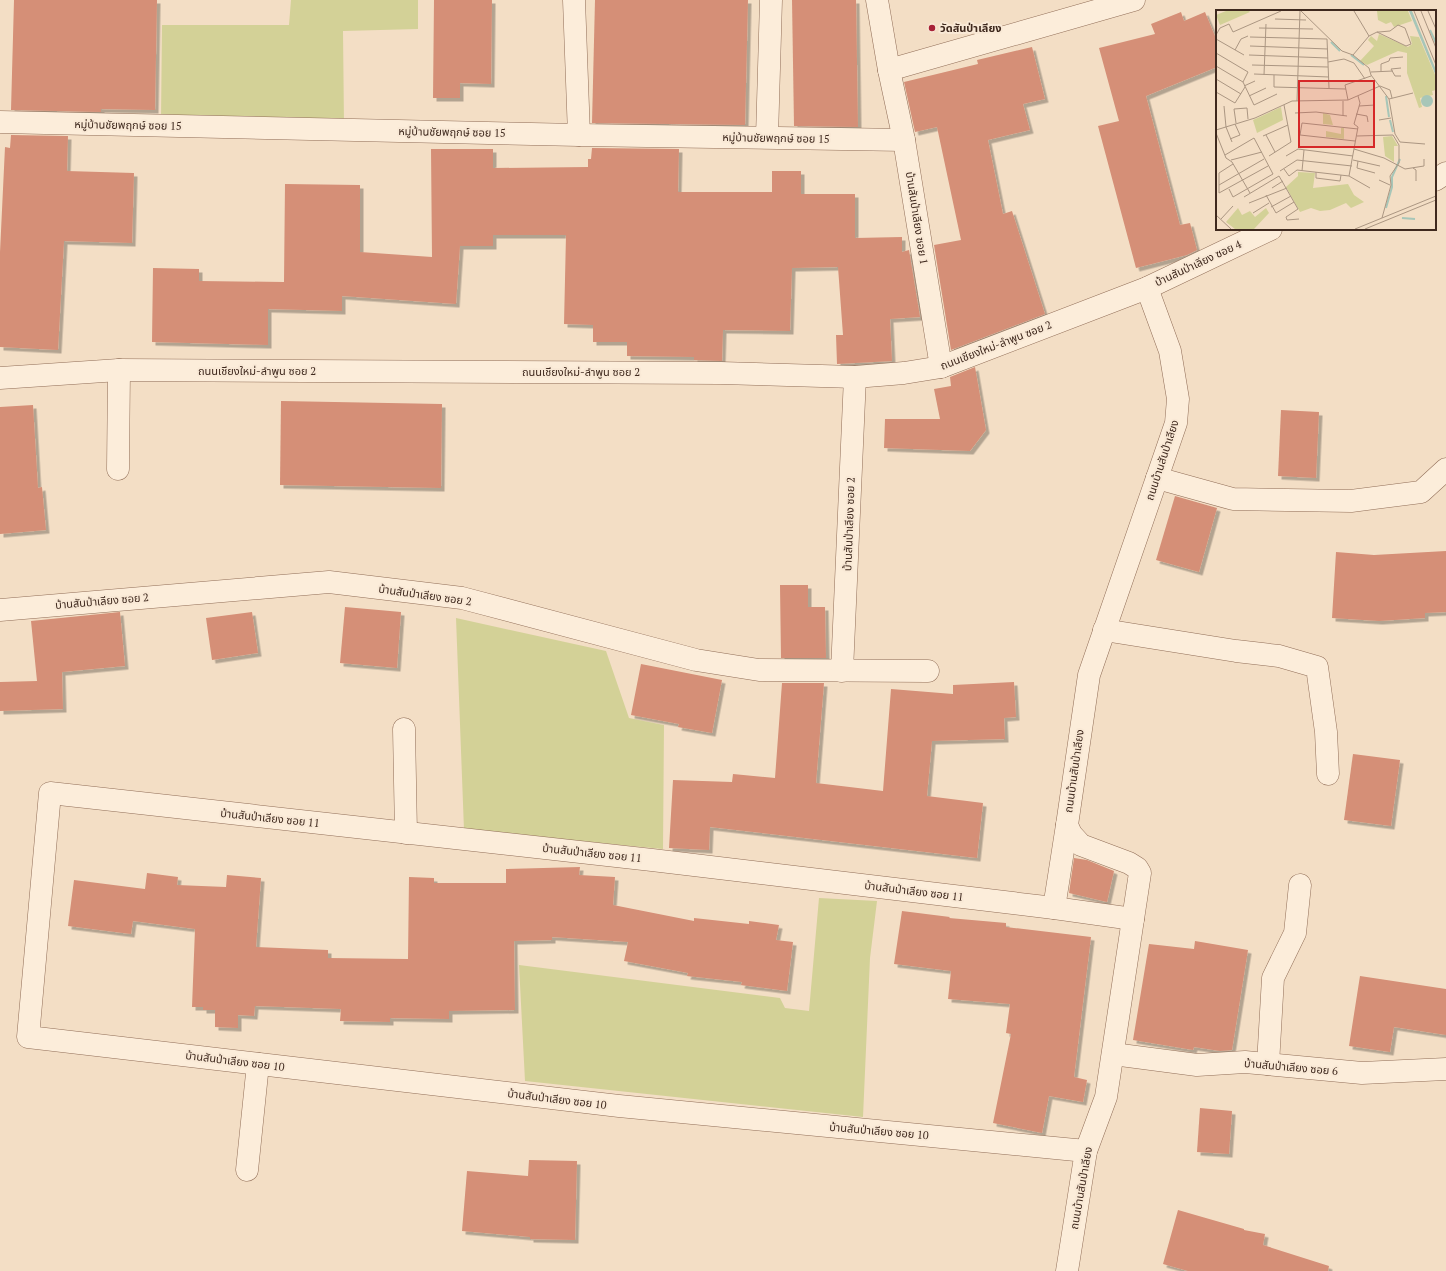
<svg xmlns="http://www.w3.org/2000/svg" width="1446" height="1271" font-family="'PT Serif','Noto Sans Thai',serif">
	<style>
		.green { fill: #d3d197 }
		.building { fill: #d58f77; filter: url(#shadow) }
		.lines { fill: none; stroke-linecap: round; stroke-linejoin: round }
		.minor-casing { stroke: #916e58; stroke-width: 23 }
		.minor { stroke: #fcedda; stroke-width: 22 }
		.poi-dot { fill: #a72137; stroke: #f9e9d6; stroke-width: 1.5 }
		.labels { text-anchor: middle; stroke-width: 4; stroke-linejoin: round; paint-order: stroke }
		.poi-label { font-size: 11px; font-weight: bold; fill: #3f291e; stroke: #f9e9d6; text-anchor: start }
		.street-label { font-size: 11px; fill: #3f291e; stroke: #f9e9d6 }
		.inset-river { fill: none; stroke: #a7c6b8; stroke-width: 2 }
		.inset-road { fill: none; stroke: #ab9682; stroke-width: 1 }
		.view { fill: #d62828; fill-opacity: 0.15; stroke: #d62828; stroke-width: 2 }
		.inset-edge { fill: none; stroke: #3f291e; stroke-width: 2 }
	</style>
	<defs>
		<filter id="shadow"><feDropShadow dx="3.5" dy="3.5" stdDeviation="0" flood-color="#0004"/></filter>
	</defs>
	<rect width="100%" height="100%" fill="#f3dec5"/>
	<!-- green -->
	<g class="green">
		<path d="M 291,0 L 418,0 L 418,29 L 343,31 L 344,125 L 161,119 L 162,25 L 289,25 Z"/>
		<path d="M 456,618 L 606,651 L 629,718 L 664,725 L 663,849 L 464,830 Z"/>
		<path d="M 819,898 L 877,901 L 870,958 L 863,1117 L 525,1081 L 519,965 L 780,998 L 785,1008 L 809,1011 Z"/>
	</g>
	<!-- building -->
	<g class="building">
		<path d="M 14,0 L 157,0 L 155,110 L 101,109 L 101,112 L 11,110 Z"/>
		<path d="M 434,0 L 492,0 L 491,84 L 460,83 L 460,98 L 433,98 Z"/>
		<path d="M 595,0 L 748,0 L 745,125 L 592,123 Z"/>
		<path d="M 792,0 L 856,0 L 858,127 L 794,126 Z"/>
		<path d="M 1181,12 L 1184,21 L 1205,12 L 1217,41 L 1217,67 L 1146,96 L 1180,225 L 1190,223 L 1197,250 L 1187,255 L 1136,268 L 1098,126 L 1119,121 L 1099,48 L 1155,34 L 1151,24 Z"/>
		<path d="M 1032,47 L 1045,99 L 1023,104 L 1030,130 L 988,140 L 1003,214 L 1012,211 L 1045,314 L 951,350 L 934,245 L 961,240 L 937,127 L 915,132 L 904,82 L 978,64 L 977,60 Z"/>
		<path d="M 11,135 L 68,136 L 67,171 L 134,173 L 132,243 L 64,241 L 58,350 L 0,347 L 0,252 L 5,147 L 10,148 Z"/>
		<path d="M 592,148 L 679,149 L 678,192 L 772,192 L 772,171 L 801,171 L 801,194 L 855,194 L 855,238 L 902,237 L 902,252 L 909,250 L 920,317 L 890,319 L 892,361 L 837,364 L 836,335 L 843,335 L 838,267 L 792,268 L 790,331 L 723,330 L 722,361 L 694,360 L 694,357 L 627,356 L 627,342 L 593,342 L 593,325 L 564,324 L 566,235 L 493,235 L 493,246 L 460,246 L 456,304 L 342,296 L 342,311 L 268,309 L 268,345 L 152,342 L 153,268 L 199,269 L 199,281 L 284,282 L 285,184 L 360,185 L 360,252 L 432,257 L 431,149 L 493,149 L 493,168 L 588,167 L 588,159 L 591,159 Z"/>
		<path d="M 975,367 L 986,430 L 970,451 L 884,448 L 885,419 L 940,419 L 934,389 L 951,386 L 950,377 Z"/>
		<path d="M 281,401 L 442,404 L 441,488 L 280,485 Z"/>
		<path d="M 33,405 L 38,488 L 42,487 L 46,530 L 0,534 L 0,407 Z"/>
		<path d="M 1281,410 L 1319,412 L 1316,478 L 1278,476 Z"/>
		<path d="M 1175,496 L 1217,508 L 1199,572 L 1156,560 Z"/>
		<path d="M 1446,551 L 1446,612 L 1425,613 L 1425,618 L 1379,621 L 1332,618 L 1336,552 L 1374,555 Z"/>
		<path d="M 780,585 L 808,585 L 808,607 L 825,607 L 826,658 L 781,658 Z"/>
		<path d="M 345,607 L 401,612 L 397,668 L 340,663 Z"/>
		<path d="M 120,612 L 125,666 L 62,672 L 63,709 L 0,711 L 0,682 L 37,681 L 31,621 Z"/>
		<path d="M 252,612 L 258,653 L 212,660 L 206,618 Z"/>
		<path d="M 641,664 L 722,680 L 712,733 L 678,727 L 679,724 L 631,715 Z"/>
		<path d="M 1014,682 L 1016,717 L 1004,718 L 1005,739 L 932,741 L 927,796 L 983,803 L 977,858 L 710,827 L 709,850 L 669,848 L 673,780 L 732,782 L 733,774 L 775,778 L 782,683 L 824,683 L 816,783 L 883,791 L 891,689 L 953,694 L 953,685 Z"/>
		<path d="M 1353,754 L 1400,760 L 1391,826 L 1344,820 Z"/>
		<path d="M 1074,858 L 1087,860 L 1114,871 L 1107,902 L 1069,893 Z"/>
		<path d="M 580,867 L 579,875 L 615,877 L 613,905 L 694,921 L 694,918 L 749,924 L 749,921 L 779,925 L 776,940 L 793,942 L 787,991 L 741,985 L 742,982 L 687,976 L 688,973 L 624,961 L 628,942 L 552,937 L 552,940 L 514,941 L 515,1010 L 449,1011 L 449,1019 L 390,1018 L 390,1022 L 340,1021 L 341,1009 L 255,1006 L 254,1016 L 238,1015 L 238,1028 L 215,1027 L 215,1010 L 203,1010 L 203,1007 L 192,1007 L 195,929 L 133,921 L 131,934 L 68,926 L 74,880 L 145,889 L 147,873 L 178,877 L 177,885 L 226,887 L 227,875 L 261,878 L 256,947 L 328,950 L 328,958 L 408,959 L 409,877 L 434,878 L 434,883 L 506,883 L 506,869 Z"/>
		<path d="M 902,911 L 950,917 L 949,918 L 1006,923 L 1006,927 L 1091,937 L 1074,1077 L 1087,1080 L 1083,1102 L 1049,1096 L 1042,1133 L 993,1123 L 1011,1034 L 1006,1033 L 1010,1004 L 948,999 L 951,971 L 894,964 Z"/>
		<path d="M 1195,941 L 1248,950 L 1232,1050 L 1220,1051 L 1194,1047 L 1193,1050 L 1133,1040 L 1149,944 L 1194,949 Z"/>
		<path d="M 1360,976 L 1446,989 L 1446,1035 L 1394,1027 L 1390,1052 L 1349,1046 Z"/>
		<path d="M 1200,1108 L 1232,1111 L 1229,1154 L 1197,1152 Z"/>
		<path d="M 529,1160 L 577,1161 L 575,1240 L 530,1239 L 530,1237 L 462,1231 L 467,1171 L 528,1176 Z"/>
		<path d="M 1178,1210 L 1244,1229 L 1244,1230 L 1265,1234 L 1263,1245 L 1329,1266 L 1328,1271 L 1188,1271 L 1163,1264 Z"/>
	</g>
	<g class="lines">
		<!-- minor casing -->
		<g class="minor-casing">
			<g id="minor">
				<path d="M 574,0 L 579,135"/>
				<path d="M 877,0 L 889,70 L 904,140 L 941,367"/>
				<path d="M 889,70 L 1134,0"/>
				<path d="M 0,122 L 579,135 L 904,140"/>
				<path d="M 767,137 L 771,0"/>
				<path d="M 1435,180 L 1446,173"/>
				<path d="M 0,378 L 119,370 L 721,373 L 855,377 L 904,373 L 941,367 L 1147,288 L 1271,229"/>
				<path d="M 118,469 L 119,370"/>
				<path d="M 1157,478 L 1233,499 L 1351,501 L 1421,492 L 1446,469"/>
				<path d="M 0,610 L 329,582 L 462,598 L 696,660 L 759,670 L 928,671"/>
				<path d="M 1104,630 L 1236,651 L 1279,656 L 1317,667 L 1326,732 L 1328,774"/>
				<path d="M 842,671 L 855,377"/>
				<path d="M 404,729 L 406,833"/>
				<path d="M 1054,908 L 1067,825"/>
				<path d="M 1113,1054 L 1197,1065 L 1245,1062 L 1362,1073 L 1446,1069"/>
				<path d="M 1268,1064 L 1273,978 L 1295,933 L 1300,885"/>
				<path d="M 1086,1151 L 619,1106 L 28,1037 L 50,793 L 652,860 L 1054,908 L 1133,919"/>
				<path d="M 247,1170 L 258,1064"/>
				<path d="M 1067,1271 L 1086,1151 L 1106,1097 L 1140,873 L 1137,868 L 1129,863 L 1081,845 L 1071,834 L 1067,825 L 1089,675 L 1176,423 L 1178,399 L 1170,351 L 1147,288"/>
			</g>
		</g>
		<!-- minor -->
		<use href="#minor" class="minor"/>
	</g>
	<!-- markers -->
	<circle class="poi-dot" cx="932" cy="28" r="4"/>
	<g class="labels">
		<!-- poi labels -->
		<g class="poi-label">
			<text x="940" y="32">วัดสันป่าเลียง</text>
		</g>
		<!-- street labels -->
		<g class="street-label">
			<text transform="translate(128 125) rotate(1)" y="4">หมู่บ้านชัยพฤกษ์ ซอย 15</text>
			<text transform="translate(452 132) rotate(1)" y="4">หมู่บ้านชัยพฤกษ์ ซอย 15</text>
			<text transform="translate(776 138) rotate(1)" y="4">หมู่บ้านชัยพฤกษ์ ซอย 15</text>
			<text transform="translate(917 218) rotate(81)" y="4">บ้านสันป่าเลียง ซอย 1</text>
			<text transform="translate(1198 263) rotate(-25)" y="4">บ้านสันป่าเลียง ซอย 4</text>
			<text transform="translate(996 345) rotate(-21)" y="4">ถนนเชียงใหม่-ลำพูน ซอย 2</text>
			<text x="257" y="375">ถนนเชียงใหม่-ลำพูน ซอย 2</text>
			<text x="581" y="376">ถนนเชียงใหม่-ลำพูน ซอย 2</text>
			<text transform="translate(1162 460) rotate(-72)" y="4">ถนนบ้านสันป่าเลียง</text>
			<text transform="translate(849 524) rotate(-88)" y="4">บ้านสันป่าเลียง ซอย 2</text>
			<text transform="translate(425 595) rotate(8)" y="4">บ้านสันป่าเลียง ซอย 2</text>
			<text transform="translate(102 601) rotate(-5)" y="4">บ้านสันป่าเลียง ซอย 2</text>
			<text transform="translate(1074 771) rotate(-82)" y="4">ถนนบ้านสันป่าเลียง</text>
			<text transform="translate(270 818) rotate(6)" y="4">บ้านสันป่าเลียง ซอย 11</text>
			<text transform="translate(592 853) rotate(6)" y="4">บ้านสันป่าเลียง ซอย 11</text>
			<text transform="translate(914 891) rotate(7)" y="4">บ้านสันป่าเลียง ซอย 11</text>
			<text transform="translate(235 1061) rotate(7)" y="4">บ้านสันป่าเลียง ซอย 10</text>
			<text transform="translate(1291 1067) rotate(5)" y="4">บ้านสันป่าเลียง ซอย 6</text>
			<text transform="translate(557 1099) rotate(7)" y="4">บ้านสันป่าเลียง ซอย 10</text>
			<text transform="translate(879 1131) rotate(5)" y="4">บ้านสันป่าเลียง ซอย 10</text>
			<text transform="translate(1081 1188) rotate(-80)" y="4">ถนนบ้านสันป่าเลียง</text>
		</g>
	</g>
	<!-- overview -->
	<g transform="translate(1216 10)">
		<rect width="220" height="220" fill="#f3dec5"/>
		<path d="M 10,1 L 33,1 L 34,2 L 4,15 L 0,5 ZM 161,1 L 192,1 L 196,11 L 178,17 L 175,12 L 170,14 L 162,10 ZM 163,24 L 192,37 L 196,34 L 194,26 L 203,27 L 220,67 L 220,80 L 216,81 L 217,85 L 204,88 L 206,97 L 203,98 L 191,63 L 191,43 L 182,41 L 151,55 L 144,51 L 158,36 L 152,30 L 155,26 L 161,31 ZM 65,97 L 67,110 L 41,123 L 37,110 ZM 107,103 L 114,105 L 117,115 L 107,114 ZM 125,118 L 128,118 L 128,129 L 110,127 L 110,121 L 125,124 ZM 176,126 L 182,136 L 178,136 L 178,152 L 169,146 L 167,127 ZM 82,162 L 99,163 L 97,178 L 132,174 L 138,185 L 148,192 L 135,198 L 130,193 L 114,200 L 104,201 L 95,198 L 84,202 L 70,177 L 82,166 ZM 22,198 L 26,205 L 34,201 L 39,207 L 50,198 L 53,203 L 38,219 L 19,219 L 10,212 Z" fill="#d3d197"/>
		<path d="M 193,1 L 196,1 L 220,60 L 220,66 ZM205 91a6 6 0 1 1 12 0a6 6 0 1 1-12 0Z" fill="#a7c6b8"/>
		<path class="inset-river" d="M 214,20 L 220,33M 115,32 L 124,41M 135,45 L 148,55M 170,86 L 173,107M 174,110 L 177,122M 170,198 L 176,177 L 176,167 L 184,149M 186,208 L 199,209"/>
		<path class="inset-road" d="M 85,1 L 126,41 L 137,45 L 153,58 L 155,65 L 173,89 L 179,124 L 184,132 L 209,134M 138,1 L 153,26M 198,1 L 220,55M 205,1 L 220,38M 212,1 L 220,19M 59,9 L 90,10M 43,18 L 97,19M 0,25 L 4,18 L 13,14 L 17,22 L 65,1M 34,27 L 111,29 L 113,78M 0,29 L 28,45M 34,36 L 112,39M 19,40 L 25,29 L 32,26M 0,43 L 32,62 L 27,72M 33,45 L 112,48M 137,45 L 153,26 L 161,22 L 163,22 L 174,21 L 182,15 L 189,18 L 195,34 L 190,36 L 161,22M 112,52 L 128,49 L 138,53 L 149,69M 36,55 L 112,57M 0,56 L 27,72 L 38,95 L 61,84M 165,61 L 165,54 L 173,51 L 174,48 L 187,47M 155,62 L 177,61M 38,64 L 113,67M 48,65 L 50,14M 58,65 L 58,77 L 130,79M 185,66 L 179,66 L 175,59 L 185,58M 0,69 L 25,84M 28,76 L 39,71M 164,76 L 174,80 L 176,88M 0,82 L 19,93 L 29,77M 33,86 L 50,78M 173,89 L 197,83M 132,90 L 129,75 L 155,66M 81,91 L 84,1M 8,96 L 10,117 L 16,132M 143,96 L 159,95M 79,103 L 100,102 L 131,106M 140,104 L 151,106 L 152,112M 127,106 L 127,91M 163,110 L 175,108M 20,113 L 18,99 L 31,98 L 32,109M 0,120 L 39,108 L 76,91 L 132,90 L 164,76M 0,123 L 10,148 L 16,152 L 34,183M 50,125 L 59,142M 47,126 L 72,115M 141,126 L 177,125M 14,129 L 24,125 L 19,114M 139,131 L 84,125 L 86,113 L 142,119M 138,139 L 168,148 L 189,159 L 208,156 L 208,149M 9,145 L 38,128 L 57,164 L 17,187 L 13,179M 53,146 L 75,132 L 68,95M 70,146 L 82,139 L 137,146M 15,150 L 46,142M 137,150 L 164,156M 142,151 L 141,158 L 159,163M 17,154 L 3,163 L 3,183 L 52,156M 197,158 L 200,160 L 200,171M 68,159 L 73,166 L 81,160 L 133,166M 64,161 L 81,150 L 136,156M 86,161 L 88,140M 100,162 L 100,168 L 124,171 L 125,165M 133,166 L 142,117 L 138,114 L 144,93 L 142,86M 133,166 L 154,178M 163,170 L 174,175M 3,175 L 48,149M 56,178 L 67,171M 50,185 L 60,203 L 78,192M 28,187 L 63,166 L 82,199 L 70,207 L 71,210 L 83,209M 33,193 L 71,178M 55,197 L 75,186M 37,203 L 53,193M 0,205 L 15,219M 166,208 L 175,175 L 174,166 L 183,153 L 183,135 L 177,125M 5,209 L 17,196M 139,219 L 220,186M 149,219 L 220,190"/>
		<path class="view" d="M 83,71 L 158,71 L 158,137 L 83,137 Z"/>
		<rect width="220" height="220" class="inset-edge"/>
	</g>
</svg>
